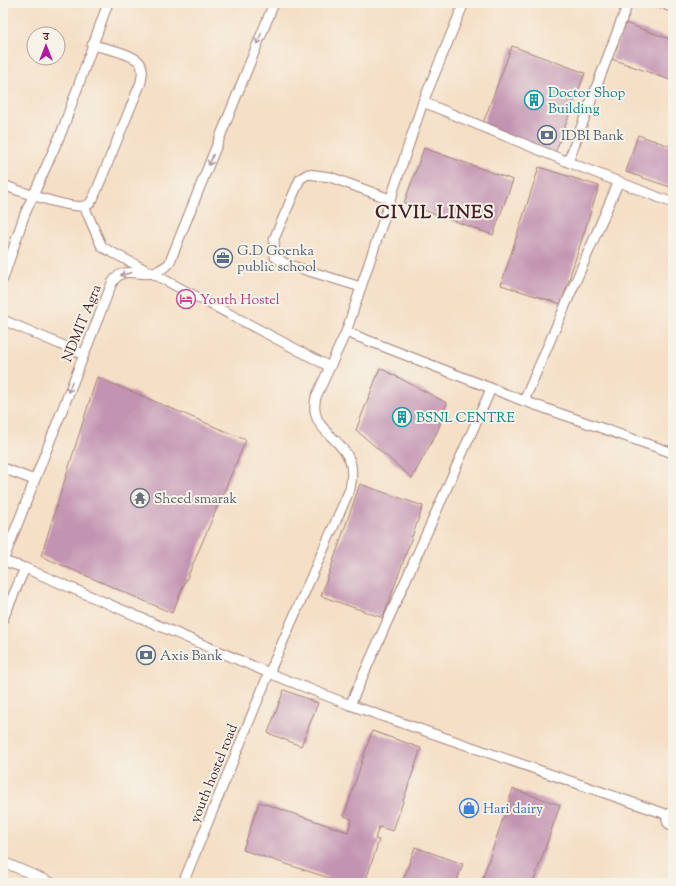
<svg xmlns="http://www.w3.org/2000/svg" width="676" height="886" font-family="'Sorts Mill Goudy','Noto Serif Devanagari',serif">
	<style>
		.building { fill: #c394b2 }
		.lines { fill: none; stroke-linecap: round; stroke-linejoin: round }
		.lane-casing { stroke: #a07f78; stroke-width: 11 }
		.street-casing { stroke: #a07f78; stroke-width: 21 }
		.lane { stroke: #fff; stroke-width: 9 }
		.street { stroke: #fff; stroke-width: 19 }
		.oneway { stroke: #ae9aa0 }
		.labels { text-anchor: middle; stroke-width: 4; stroke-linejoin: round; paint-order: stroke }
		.culture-label { font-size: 14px; fill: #0d838f; stroke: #f7f3e8; text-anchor: start }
		.service-label { font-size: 14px; fill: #4e5e75; stroke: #f7f3e8; text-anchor: start }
		.hotel-label { font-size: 14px; fill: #b23c85; stroke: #f7f3e8; text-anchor: start }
		.street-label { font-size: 14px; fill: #4a1f2b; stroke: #f7f3e8 }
		.worship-label { font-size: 14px; fill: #5b616d; stroke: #f7f3e8; text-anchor: start }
		.shop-label { font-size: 14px; fill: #366cbe; stroke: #f7f3e8; text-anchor: start }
		.district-label { font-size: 18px; font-weight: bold; letter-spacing: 1px; fill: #4a1f2b; stroke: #f7f3e8 }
	</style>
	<rect width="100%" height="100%" fill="#f7f3e8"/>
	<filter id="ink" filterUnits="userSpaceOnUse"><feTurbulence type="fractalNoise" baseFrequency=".025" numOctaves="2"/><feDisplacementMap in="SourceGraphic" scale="8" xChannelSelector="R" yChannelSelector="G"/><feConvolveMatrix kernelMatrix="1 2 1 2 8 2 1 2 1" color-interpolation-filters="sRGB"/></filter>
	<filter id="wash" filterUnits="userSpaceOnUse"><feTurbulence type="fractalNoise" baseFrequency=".012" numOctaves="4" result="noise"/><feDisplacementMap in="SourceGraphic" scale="16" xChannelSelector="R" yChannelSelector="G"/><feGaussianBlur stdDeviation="0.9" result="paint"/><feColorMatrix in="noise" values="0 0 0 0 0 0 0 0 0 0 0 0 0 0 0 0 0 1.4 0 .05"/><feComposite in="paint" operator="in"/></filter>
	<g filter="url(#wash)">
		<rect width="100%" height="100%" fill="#f5dfc6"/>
		<g id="blocks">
			<!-- building -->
			<g class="building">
				<path d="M 625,23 L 673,40 L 673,81 L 612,59 Z"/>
				<path d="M 512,46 L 585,73 L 555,153 L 482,126 Z"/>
				<path d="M 638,135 L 673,147 L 673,188 L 626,172 Z"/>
				<path d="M 424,148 L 513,180 L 493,235 L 404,203 Z"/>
				<path d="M 539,167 L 599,186 L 561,304 L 501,285 Z"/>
				<path d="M 380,368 L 447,403 L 438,430 L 412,478 L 356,430 Z"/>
				<path d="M 97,377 L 246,440 L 172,613 L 41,556 Z"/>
				<path d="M 360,484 L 423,506 L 383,618 L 321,596 Z"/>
				<path d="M 284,690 L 318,703 L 301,746 L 268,733 Z"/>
				<path d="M 372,731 L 421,748 L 393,831 L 379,827 L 375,839 L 379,840 L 365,883 L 327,883 L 329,878 L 243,850 L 259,802 L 348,832 L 352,819 L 344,816 Z"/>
				<path d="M 513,789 L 560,805 L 533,883 L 481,883 Z"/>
				<path d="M 415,847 L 463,864 L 456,883 L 402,883 Z"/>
			</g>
		</g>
	</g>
	<g filter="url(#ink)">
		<use href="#blocks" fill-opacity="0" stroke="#a07f78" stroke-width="1"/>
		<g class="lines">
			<!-- lane casing -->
			<g class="lane-casing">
				<g id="lane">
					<path d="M 662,3 L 673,8"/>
					<path d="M 423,102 L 568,162 L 673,203"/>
					<path d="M 568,162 L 628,3"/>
					<path d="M 3,185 C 17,190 78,213 89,204 C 91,203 91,200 93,199 L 141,82 C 142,75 144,69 140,63 C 132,53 104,48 92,45"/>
					<path d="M 84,206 L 102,247 L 330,367"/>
					<path d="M 3,279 L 24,216 L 62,131 L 108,3"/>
					<path d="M 361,287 L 286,264 L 275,257 L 274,239 L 300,179 L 308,174 L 330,177 L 390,199"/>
					<path d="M 3,320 L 83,354"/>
					<path d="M 346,332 L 524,401 L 673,453"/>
					<path d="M 524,401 L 619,181"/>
					<path d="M 3,468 L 34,480"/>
					<path d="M 3,561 L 25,568 L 269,673 L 350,705 L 651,809 L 663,813 L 673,821"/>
					<path d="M 3,561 L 112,283 C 124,264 137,277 153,273 C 158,272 164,267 169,264 L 274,3"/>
					<path d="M 3,619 L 25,568"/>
					<path d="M 350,705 L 491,389"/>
					<path d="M 3,862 L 52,883"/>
					<path d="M 183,883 L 269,673 L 350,489 C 352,479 353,470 350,461 C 340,435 308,430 316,397 L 346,332 L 423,102 L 464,3"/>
				</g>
			</g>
			<!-- street casing -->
			<g class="street-casing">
				<path id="street" d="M 672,820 L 673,817"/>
			</g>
			<!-- lane -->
			<use href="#lane" class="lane"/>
			<!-- street -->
			<use href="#street" class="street"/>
		</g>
		<!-- one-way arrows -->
		<defs><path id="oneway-shaft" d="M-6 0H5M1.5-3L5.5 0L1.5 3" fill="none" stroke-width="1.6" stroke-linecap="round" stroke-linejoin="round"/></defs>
		<g class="oneway">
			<use href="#oneway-shaft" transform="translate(259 39) rotate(112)"/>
			<use href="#oneway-shaft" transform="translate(211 160) rotate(112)"/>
			<use href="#oneway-shaft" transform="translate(126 274) rotate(167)"/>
			<use href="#oneway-shaft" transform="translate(70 387) rotate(111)"/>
		</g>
	</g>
	<!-- icons -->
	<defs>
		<g id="building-ring" transform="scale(1)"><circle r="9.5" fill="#f7f3e8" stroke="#0f9aa8" stroke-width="1.5"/><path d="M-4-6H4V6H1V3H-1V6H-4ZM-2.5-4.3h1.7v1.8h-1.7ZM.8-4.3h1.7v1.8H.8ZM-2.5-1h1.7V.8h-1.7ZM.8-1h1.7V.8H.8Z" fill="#0f9aa8"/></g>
		<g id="bank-ring" transform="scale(1)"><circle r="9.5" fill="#f7f3e8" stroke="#5c6f8a" stroke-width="1.5"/><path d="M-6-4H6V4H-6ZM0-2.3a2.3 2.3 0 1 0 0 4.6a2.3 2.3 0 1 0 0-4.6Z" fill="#5c6f8a"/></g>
		<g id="office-ring" transform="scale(1)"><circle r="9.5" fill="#f7f3e8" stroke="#5c6f8a" stroke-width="1.5"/><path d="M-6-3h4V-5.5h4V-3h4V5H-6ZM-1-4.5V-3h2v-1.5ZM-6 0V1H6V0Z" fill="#5c6f8a"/></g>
		<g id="hotel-ring" transform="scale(1)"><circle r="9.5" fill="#f7f3e8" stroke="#d1479c" stroke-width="1.5"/><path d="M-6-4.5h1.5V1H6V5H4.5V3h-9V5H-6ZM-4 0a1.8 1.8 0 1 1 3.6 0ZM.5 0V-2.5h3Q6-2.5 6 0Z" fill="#d1479c"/></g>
		<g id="temple-ring" transform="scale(1)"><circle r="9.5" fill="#f7f3e8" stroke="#6b7280" stroke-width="1.5"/><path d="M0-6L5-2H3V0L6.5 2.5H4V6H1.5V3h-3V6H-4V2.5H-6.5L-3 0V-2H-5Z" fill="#6b7280"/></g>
		<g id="shop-ring" transform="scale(1)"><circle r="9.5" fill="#f7f3e8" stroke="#3f7fe0" stroke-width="1.5"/><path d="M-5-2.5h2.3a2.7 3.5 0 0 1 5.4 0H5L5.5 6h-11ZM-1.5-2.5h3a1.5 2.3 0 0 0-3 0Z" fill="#3f7fe0"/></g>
	</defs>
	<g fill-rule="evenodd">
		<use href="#building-ring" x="534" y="100"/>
		<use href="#bank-ring" x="547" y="135"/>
		<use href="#office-ring" x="223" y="258"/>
		<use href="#hotel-ring" x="186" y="299"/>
		<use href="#building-ring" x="402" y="417"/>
		<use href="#temple-ring" x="140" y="498"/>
		<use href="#bank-ring" x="146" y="655"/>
		<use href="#shop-ring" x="469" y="808"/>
	</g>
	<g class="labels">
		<!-- culture labels -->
		<g class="culture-label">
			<text x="548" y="97">Doctor Shop<tspan x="548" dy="16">Building</tspan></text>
			<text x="416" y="422">BSNL CENTRE</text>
		</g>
		<!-- service labels -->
		<g class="service-label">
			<text x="561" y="140">IDBI Bank</text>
			<text x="237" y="255">G.D Goenka<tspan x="237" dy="16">public school</tspan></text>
			<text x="160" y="660">Axis Bank</text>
		</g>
		<!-- hotel labels -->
		<g class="hotel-label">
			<text x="200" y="304">Youth Hostel</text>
		</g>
		<!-- street labels -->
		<g class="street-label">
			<text transform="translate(81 323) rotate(-68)" y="5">NDMIT Agra</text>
			<text transform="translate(213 773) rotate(-68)" y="5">youth hostel road</text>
		</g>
		<!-- worship labels -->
		<g class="worship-label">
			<text x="154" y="503">Sheed smarak</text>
		</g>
		<!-- shop labels -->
		<g class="shop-label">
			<text x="483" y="813">Hari dairy</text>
		</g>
		<!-- district labels -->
		<g class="district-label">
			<text x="435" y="218">CIVIL LINES</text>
		</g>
	</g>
	<!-- margin -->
	<rect width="676" height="886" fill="none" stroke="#f7f3e8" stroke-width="16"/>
	<!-- north arrow -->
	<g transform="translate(46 46)"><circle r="19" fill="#f7f3e8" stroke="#b29e9c"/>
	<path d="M0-3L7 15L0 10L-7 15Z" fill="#b5179e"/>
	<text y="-6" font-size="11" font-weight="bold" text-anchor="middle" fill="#4a1f2b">उ</text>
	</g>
</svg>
